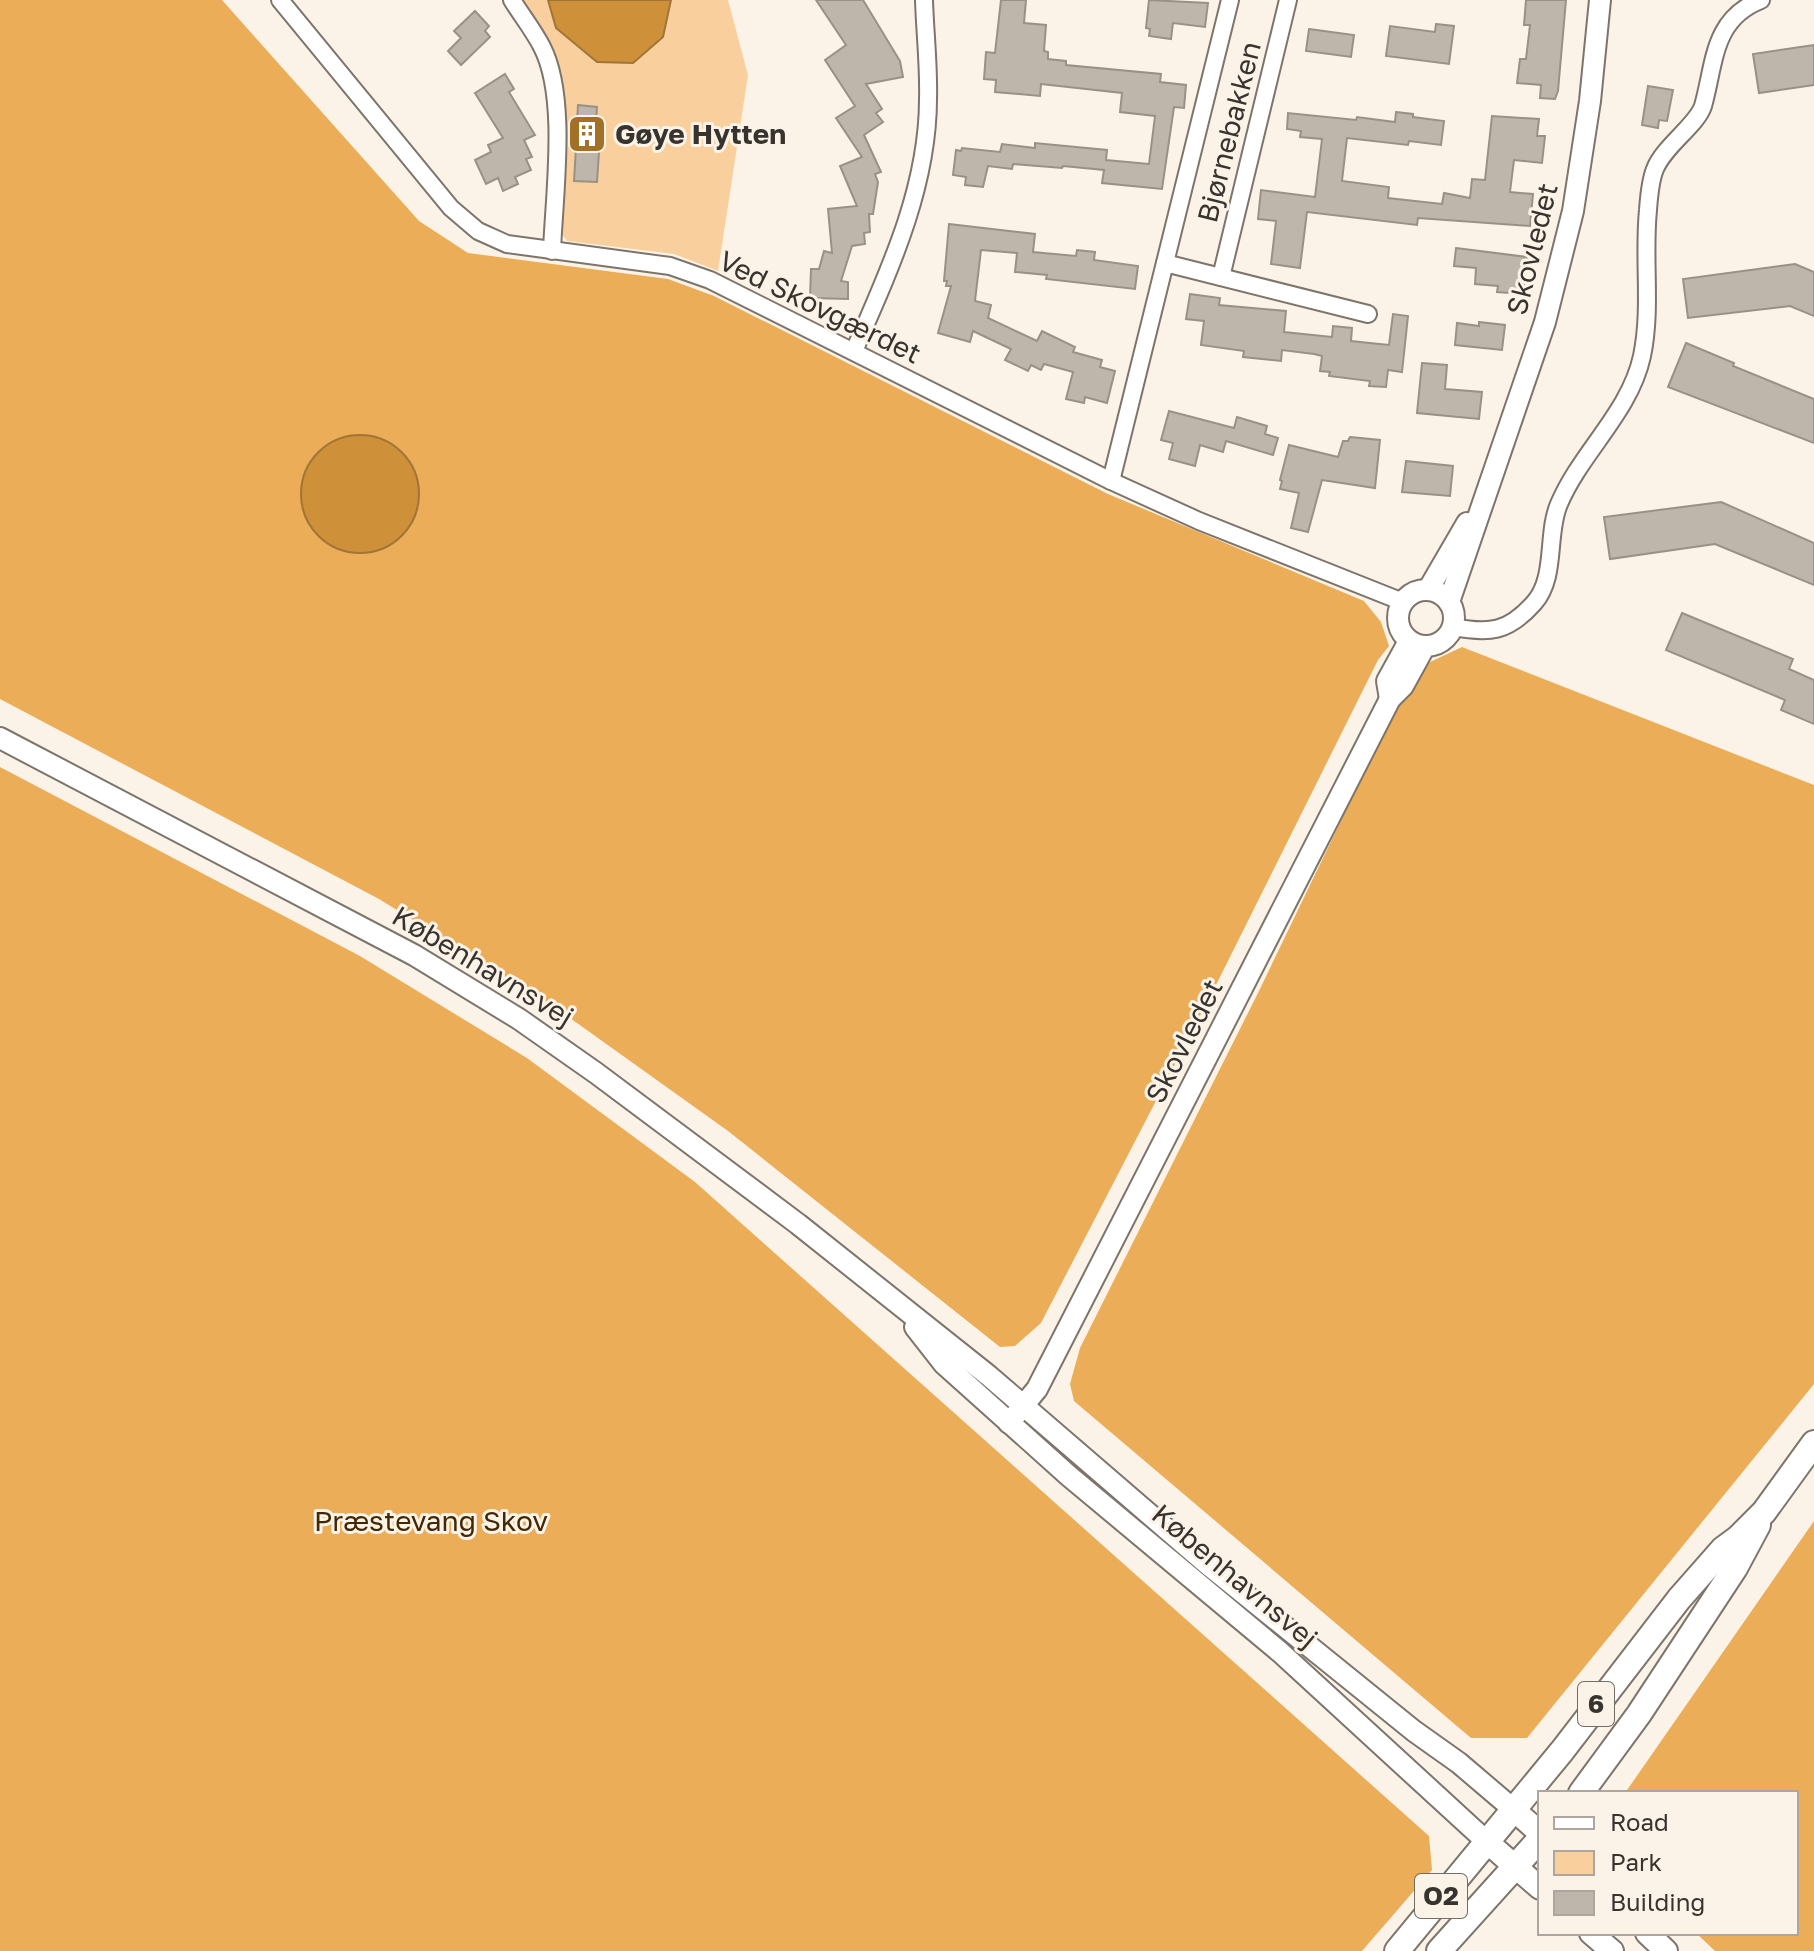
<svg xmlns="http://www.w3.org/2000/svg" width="1814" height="1951" font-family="'Golos Text',sans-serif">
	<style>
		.green { fill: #f9d09d }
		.forest { fill: #ebad58; fill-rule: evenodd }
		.water { fill: #ce913a; stroke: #a17537; stroke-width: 2 }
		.building { fill: #beb5ab; stroke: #999187; stroke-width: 2 }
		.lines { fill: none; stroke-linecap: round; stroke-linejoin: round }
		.minor-casing { stroke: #7d756b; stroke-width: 20 }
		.tertiary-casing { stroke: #7d756b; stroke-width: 24 }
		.secondary-casing { stroke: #7d756b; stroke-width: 26 }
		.primary-casing { stroke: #7d756b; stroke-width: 28 }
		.minor { stroke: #fff; stroke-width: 16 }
		.tertiary { stroke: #fff; stroke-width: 20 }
		.secondary { stroke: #fff; stroke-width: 22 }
		.primary { stroke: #fff; stroke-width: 24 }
		.labels { text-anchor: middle; stroke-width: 6; stroke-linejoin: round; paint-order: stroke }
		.shield { fill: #fcf3e8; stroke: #726d66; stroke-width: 2 }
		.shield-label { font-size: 26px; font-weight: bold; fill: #37332f }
		.street-label { font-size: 28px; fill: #37332f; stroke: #fcf3e8 }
		.poi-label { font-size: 28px; font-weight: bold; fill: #37332f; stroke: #fcf3e8; text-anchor: start }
		.park-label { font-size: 28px; fill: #422903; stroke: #fcf3e8 }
	</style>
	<rect width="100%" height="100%" fill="#fcf3e8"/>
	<!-- green -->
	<path class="green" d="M 520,0 L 728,0 L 748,75 L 718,271 L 674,254 L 567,241 L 559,231 L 560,80 Z"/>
	<!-- forest -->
	<g class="forest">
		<path d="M 0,0 L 222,0 L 419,221 L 468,253 L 668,279 L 714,296 L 1108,494 L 1364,601 L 1381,622 L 1389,646 L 1378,660 L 1217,983 L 1041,1323 L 1015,1346 L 1000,1347 L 728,1131 L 556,1008 L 379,899 L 0,699 ZM 356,435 L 376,438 L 393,446 L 405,532 L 391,544 L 373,552 L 302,483 C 314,451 326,448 356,435 Z"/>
		<path d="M 1462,647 L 1814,785 L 1814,1384 L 1527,1738 L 1471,1738 L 1074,1401 L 1070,1384 L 1080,1348 L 1258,993 L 1401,696 L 1430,662 Z"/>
		<path d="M 0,767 L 360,956 L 527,1058 L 695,1182 L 1429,1836 L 1432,1870 L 1362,1951 L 0,1951 Z"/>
		<path d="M 1814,1521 L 1814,1951 L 1715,1951 L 1696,1933 L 1796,1933 L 1796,1793 L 1625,1793 Z"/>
	</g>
	<!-- water -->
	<g class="water">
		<path d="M 548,0 L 671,0 L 663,37 L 633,63 L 597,62 L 556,28 Z"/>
		<circle cx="360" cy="494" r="59"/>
	</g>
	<!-- building -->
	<g class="building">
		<path d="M 816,0 L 863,0 L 900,61 L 903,77 L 866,84 L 882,109 L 876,113 L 883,122 L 864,135 L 881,172 L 875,174 L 878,182 L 873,214 L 869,214 L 870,232 L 864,233 L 865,244 L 852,246 L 841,281 L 848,282 L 848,299 L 810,298 L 811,269 L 819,269 L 824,251 L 832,253 L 828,209 L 857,206 L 840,166 L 862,157 L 836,118 L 855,106 L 825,60 L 846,45 Z"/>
		<path d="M 1001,0 L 1026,0 L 1024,23 L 1046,25 L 1044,51 L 1048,52 L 1048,59 L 1066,61 L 1066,65 L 1161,74 L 1160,82 L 1186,85 L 1184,108 L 1174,107 L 1162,189 L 1102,183 L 1104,170 L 1063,166 L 1062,168 L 1013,164 L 1012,169 L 988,166 L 983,187 L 965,185 L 966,177 L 953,175 L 956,150 L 961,151 L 962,148 L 1000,152 L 1002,144 L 1035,148 L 1035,143 L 1107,150 L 1106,160 L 1149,164 L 1155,116 L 1120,112 L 1122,93 L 1041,84 L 1040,96 L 995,92 L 996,80 L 984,79 L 986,52 L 995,53 Z"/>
		<path d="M 1149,0 L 1208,3 L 1205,27 L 1173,23 L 1171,39 L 1149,36 L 1150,29 L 1146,28 Z"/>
		<path d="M 1526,0 L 1566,0 L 1558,91 L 1555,99 L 1540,98 L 1541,85 L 1517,83 L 1520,59 L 1526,59 L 1530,25 L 1524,25 Z"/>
		<path d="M 475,11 L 489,26 L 485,31 L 490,37 L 461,65 L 448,51 L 461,38 L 454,31 Z"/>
		<path d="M 1436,24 L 1454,26 L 1449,64 L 1386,56 L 1390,26 L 1435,32 Z"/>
		<path d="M 1309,29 L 1354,35 L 1351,57 L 1306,51 Z"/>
		<path d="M 1814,45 L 1814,85 L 1759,93 L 1753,54 Z"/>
		<path d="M 505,74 L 514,89 L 509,92 L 535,135 L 524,140 L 532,157 L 526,159 L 531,170 L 515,177 L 518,184 L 503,191 L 498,178 L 486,184 L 475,160 L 491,152 L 488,145 L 503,138 L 475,93 Z"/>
		<path d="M 1648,86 L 1673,90 L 1667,121 L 1659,120 L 1658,128 L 1642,125 Z"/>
		<path d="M 578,105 L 597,107 L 596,122 L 601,122 L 597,182 L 574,181 L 576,147 L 572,146 L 573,122 L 577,122 Z"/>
		<path d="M 1396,112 L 1413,114 L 1413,117 L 1444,121 L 1441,145 L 1409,141 L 1408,145 L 1347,138 L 1342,181 L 1389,187 L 1388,198 L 1442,204 L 1444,193 L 1470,198 L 1472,179 L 1485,180 L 1492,116 L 1539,119 L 1537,136 L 1545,136 L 1542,163 L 1514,160 L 1510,192 L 1533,194 L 1530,226 L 1418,218 L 1417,225 L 1307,212 L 1300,268 L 1271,264 L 1276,221 L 1258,219 L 1261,190 L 1315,197 L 1322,139 L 1300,137 L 1301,131 L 1287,129 L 1288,113 L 1356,120 L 1357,117 L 1395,122 Z"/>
		<path d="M 949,224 L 1035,234 L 1033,252 L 1076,256 L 1077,250 L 1095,252 L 1094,260 L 1138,266 L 1135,289 L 1046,279 L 1047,275 L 1015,272 L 1017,253 L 981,250 L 975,301 L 991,305 L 988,318 L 1037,341 L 1042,331 L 1075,347 L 1073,352 L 1102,360 L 1100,367 L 1115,371 L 1107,403 L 1085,397 L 1084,403 L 1066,399 L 1073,372 L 1044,364 L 1041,370 L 1031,365 L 1028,371 L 1005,360 L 1011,349 L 973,331 L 970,342 L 938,333 L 951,286 L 946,286 L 947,281 L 944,281 Z"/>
		<path d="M 1456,248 L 1527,257 L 1523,294 L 1497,292 L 1498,286 L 1475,284 L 1476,268 L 1454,266 Z"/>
		<path d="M 1795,264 L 1814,272 L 1814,316 L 1790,306 L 1688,318 L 1683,279 Z"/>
		<path d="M 1190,294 L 1220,298 L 1219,305 L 1286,311 L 1284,332 L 1332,337 L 1333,326 L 1352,328 L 1351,341 L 1389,345 L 1393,314 L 1408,316 L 1402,372 L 1388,370 L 1386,387 L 1369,386 L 1370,381 L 1329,376 L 1330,372 L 1320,371 L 1322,356 L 1314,354 L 1282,350 L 1281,361 L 1243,357 L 1244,351 L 1201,345 L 1204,321 L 1186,319 Z"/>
		<path d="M 1479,322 L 1505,325 L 1502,350 L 1455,345 L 1457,323 L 1479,326 Z"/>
		<path d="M 1686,343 L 1734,363 L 1733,366 L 1814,399 L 1814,443 L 1668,387 Z"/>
		<path d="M 1422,363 L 1447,365 L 1445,389 L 1482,392 L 1479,419 L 1417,413 Z"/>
		<path d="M 1169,411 L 1234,428 L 1237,417 L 1267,426 L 1265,434 L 1278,438 L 1273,455 L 1226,441 L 1223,452 L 1200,445 L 1195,466 L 1169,459 L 1173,443 L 1161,440 Z"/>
		<path d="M 1350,437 L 1380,440 L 1375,488 L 1322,480 L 1308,532 L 1291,528 L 1299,493 L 1280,489 L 1282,481 L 1280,480 L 1289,445 L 1338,457 L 1343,441 L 1348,441 Z"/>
		<path d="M 1406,461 L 1453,466 L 1450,496 L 1402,492 Z"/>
		<path d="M 1721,502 L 1814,543 L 1814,585 L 1715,544 L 1610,559 L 1604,517 Z"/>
		<path d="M 1682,613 L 1793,659 L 1789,669 L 1814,680 L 1814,724 L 1781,710 L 1785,700 L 1666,650 Z"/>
	</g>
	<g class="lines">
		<!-- minor casing -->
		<g class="minor-casing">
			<g id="minor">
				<path d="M 280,0 L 451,208 L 478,231 L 507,244 L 670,266 L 710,280 L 1111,481 L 1199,521 L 1403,602"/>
				<path d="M 512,0 C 522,16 534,31 542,47 C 568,97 554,195 552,251"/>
				<path d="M 1165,263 L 1368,314"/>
				<path d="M 1221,277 L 1288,0"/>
				<path d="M 854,351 C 889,271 928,188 928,99 C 929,66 925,33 924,0"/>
				<path d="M 1111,481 L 1230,0"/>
				<path d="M 1453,627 C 1490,634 1508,632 1534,603 C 1557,577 1546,534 1559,504 C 1581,452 1630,412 1642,356 C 1652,308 1643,259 1648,210 C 1649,197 1650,181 1655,169 C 1664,146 1697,125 1703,106 C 1715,64 1712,19 1761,0"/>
			</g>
		</g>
		<!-- tertiary casing -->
		<g class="tertiary-casing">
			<g id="tertiary">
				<circle cx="1426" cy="618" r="28"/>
				<path d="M 1428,590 L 1467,523"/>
				<path d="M 1449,602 L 1545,322 L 1573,211 L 1590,101 L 1600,0"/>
				<path d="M 1390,699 L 1387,681 L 1409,641"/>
				<path d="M 0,738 L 414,955 L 519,1019 L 596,1073 L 798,1224 L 989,1376 L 1206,1563 L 1414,1731 L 1459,1763 L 1513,1809"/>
				<path d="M 915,1327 L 944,1364 L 1069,1476 L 1280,1652 L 1486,1841"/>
				<path d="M 1009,1423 L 1037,1389 L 1390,699 L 1403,686 L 1425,646"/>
			</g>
		</g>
		<!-- secondary casing -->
		<g class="secondary-casing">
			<g id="secondary">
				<path d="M 1513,1809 L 1540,1833"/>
				<path d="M 1486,1841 L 1540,1888"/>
				<path d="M 1591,1933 L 1612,1951"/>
				<path d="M 1647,1933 L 1666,1951"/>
			</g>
		</g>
		<!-- primary casing -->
		<g class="primary-casing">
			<g id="primary">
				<path d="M 1581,1793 L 1639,1714 L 1735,1568 L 1758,1525"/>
				<path d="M 1397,1951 L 1562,1751 L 1679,1599 L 1723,1549 L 1738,1538 L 1764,1512 L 1814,1443"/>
				<path d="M 1439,1951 L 1540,1839"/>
			</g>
		</g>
		<!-- minor -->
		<use href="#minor" class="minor"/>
		<!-- tertiary -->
		<use href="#tertiary" class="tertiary"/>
		<!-- secondary -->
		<use href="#secondary" class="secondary"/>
		<!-- primary -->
		<use href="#primary" class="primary"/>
	</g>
	<!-- icons -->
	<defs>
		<g id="building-square" transform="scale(2)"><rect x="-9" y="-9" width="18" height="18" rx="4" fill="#a27026" stroke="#fcf3e8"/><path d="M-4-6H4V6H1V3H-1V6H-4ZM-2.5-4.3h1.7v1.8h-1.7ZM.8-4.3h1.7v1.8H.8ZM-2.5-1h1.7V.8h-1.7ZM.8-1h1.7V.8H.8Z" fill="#fff"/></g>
	</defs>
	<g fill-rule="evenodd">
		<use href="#building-square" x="587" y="134"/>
	</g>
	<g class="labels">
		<!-- shield labels -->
		<g class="shield">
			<rect x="1578" y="1682" width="36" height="44" rx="6"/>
			<rect x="1415" y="1874" width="52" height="44" rx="6"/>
		</g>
		<g class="shield-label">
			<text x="1596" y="1713">6</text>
			<text x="1441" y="1905">O2</text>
		</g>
		<!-- street labels -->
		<g class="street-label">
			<text transform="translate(1229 132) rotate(-76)" y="10">Bjørnebakken</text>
			<text transform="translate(1532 249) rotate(-76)" y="10">Skovledet</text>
			<text transform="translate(820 307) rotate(26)" y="10">Ved Skovgærdet</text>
			<text transform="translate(483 966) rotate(31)" y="10">Københavnsvej</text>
			<text transform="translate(1184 1041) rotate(-63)" y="10">Skovledet</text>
			<text transform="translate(1235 1576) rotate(40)" y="10">Københavnsvej</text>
		</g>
		<!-- poi labels -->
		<g class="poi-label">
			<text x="615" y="144">Gøye Hytten</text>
		</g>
		<!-- park labels -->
		<g class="park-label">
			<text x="431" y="1531">Præstevang Skov</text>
		</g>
	</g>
	<!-- legend -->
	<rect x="1538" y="1791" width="260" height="144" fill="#fcf3e8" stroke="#ada69e" stroke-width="2"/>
	<rect x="1554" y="1817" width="40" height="12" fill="#ffffff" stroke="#ada69e" stroke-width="2"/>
	<text x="1610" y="1831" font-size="24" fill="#37332f">Road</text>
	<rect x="1554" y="1851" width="40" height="24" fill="#f9d09d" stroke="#ada69e" stroke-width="2"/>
	<text x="1610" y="1871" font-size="24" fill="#37332f">Park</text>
	<rect x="1554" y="1891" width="40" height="24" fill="#beb5ab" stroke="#ada69e" stroke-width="2"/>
	<text x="1610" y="1911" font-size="24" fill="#37332f">Building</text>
</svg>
